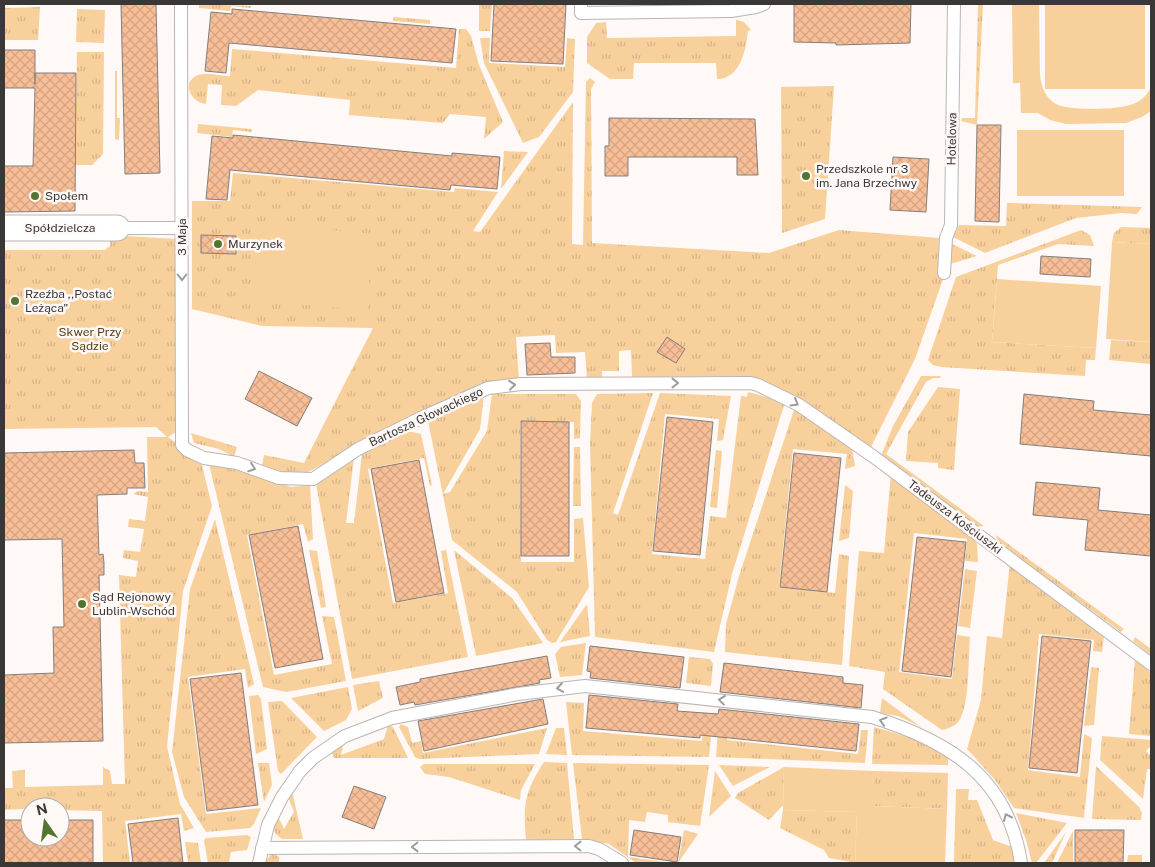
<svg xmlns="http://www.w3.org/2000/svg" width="1155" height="867" font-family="'Public Sans',sans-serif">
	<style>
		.grass { fill: url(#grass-tufts) }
		.pitch { fill: #f8d09c }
		.building { fill: url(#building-cross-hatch); stroke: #837f7c }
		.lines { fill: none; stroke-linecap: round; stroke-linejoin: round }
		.service-casing { stroke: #bab5b3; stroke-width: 14 }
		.minor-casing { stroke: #bab5b3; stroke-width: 27 }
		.service { stroke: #fff; stroke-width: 12 }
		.minor { stroke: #fff; stroke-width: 25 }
		.oneway { stroke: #9c9c9b }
		.poi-dot { fill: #53752d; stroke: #fef9f7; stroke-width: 2 }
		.labels { text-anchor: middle; stroke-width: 5; stroke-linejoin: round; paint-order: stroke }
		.street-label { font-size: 12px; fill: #3a3837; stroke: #fef9f7 }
		.poi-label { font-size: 12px; fill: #3a3837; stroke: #fef9f7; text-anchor: start }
		.park-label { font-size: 12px; fill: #583d13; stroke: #fef9f7 }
	</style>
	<defs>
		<pattern id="grass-tufts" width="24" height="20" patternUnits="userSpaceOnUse" patternTransform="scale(1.25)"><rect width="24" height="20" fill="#f8d09c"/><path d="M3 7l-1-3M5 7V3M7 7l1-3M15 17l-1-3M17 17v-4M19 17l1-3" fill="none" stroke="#d5b387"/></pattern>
		<pattern id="building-cross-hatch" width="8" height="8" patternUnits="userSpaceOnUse" patternTransform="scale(1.25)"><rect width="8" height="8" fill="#f7be97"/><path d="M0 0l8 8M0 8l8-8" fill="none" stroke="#d4a483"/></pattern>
	</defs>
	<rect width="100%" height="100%" fill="#fef9f7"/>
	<!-- grass -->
	<g class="grass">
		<path d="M 199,4 L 251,6 L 251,8 L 231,6 L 230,11 L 199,8 Z"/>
		<path d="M 479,4 L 492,4 L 490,31 L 479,31 Z"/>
		<path d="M 978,4 L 983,4 L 977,125 L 961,121 L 962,118 L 975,118 Z"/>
		<path d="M 40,7 L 38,40 L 4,40 L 4,8 Z"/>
		<path d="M 77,9 L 105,10 L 104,43 L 76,42 Z"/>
		<path d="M 393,17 L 430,20 L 430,24 L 393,21 Z"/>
		<path d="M 736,20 L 744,22 L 751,30 L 748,31 C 746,48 741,79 717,79 L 716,63 L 634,63 L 633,79 L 610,79 L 587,63 L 587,37 L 596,23 L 606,22 L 607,38 L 736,36 Z"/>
		<path d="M 459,29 L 466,29 L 471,36 L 479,65 L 503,122 L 484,139 L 486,117 L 450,114 L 443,123 L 349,115 L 350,100 L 258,90 L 236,106 L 221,105 L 222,85 L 208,84 L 206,104 C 190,102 181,82 198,75 C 207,72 221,76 230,76 L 232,49 L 456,68 Z"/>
		<path d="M 480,38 L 490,38 L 489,63 L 565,67 L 567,38 L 575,39 L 573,92 L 539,137 L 523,143 L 484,63 Z"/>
		<path d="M 77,52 L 104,52 L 103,154 L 92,165 L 75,165 Z"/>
		<path d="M 115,71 L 117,71 L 117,118 L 120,118 L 119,140 L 115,139 Z"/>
		<path d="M 590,78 L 595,82 L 591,89 L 592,243 L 769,253 L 839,230 L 939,238 L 938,267 L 951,264 L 950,243 L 977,256 L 950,264 L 942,282 L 915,359 L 870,449 L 757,378 L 749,376 L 632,377 L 631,350 L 619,351 L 619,371 L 602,371 L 602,379 L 587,379 L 585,352 L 556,353 L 555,335 L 516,337 L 519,381 L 354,448 L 308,472 L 277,472 L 262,466 L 264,455 L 304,463 L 373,328 L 262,326 L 192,309 L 192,201 L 230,201 L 233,173 L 454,192 L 455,188 L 498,192 L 473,231 L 480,232 L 573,102 L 572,244 L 583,245 L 586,82 Z"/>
		<path d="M 834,86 L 825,219 L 782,233 L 781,87 Z"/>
		<path d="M 198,124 L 252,129 L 252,132 L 233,130 L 232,137 L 197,133 Z"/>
		<path d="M 504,151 L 528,152 L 501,189 Z"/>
		<path d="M 1007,203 L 1142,207 L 1137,214 L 1121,213 L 1076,218 L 985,253 L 953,237 L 959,225 L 1006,226 Z"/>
		<path d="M 1121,227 L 1151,228 L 1151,244 L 1112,242 L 1114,233 Z"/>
		<path d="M 1081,230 L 1090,235 L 1094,246 L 1058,244 L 998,265 L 992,342 L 1096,348 L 1095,360 L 1086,360 L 1085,376 L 941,367 L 933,365 L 928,360 L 956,277 Z"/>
		<path d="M 110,235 L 176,239 L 176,432 L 168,437 L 201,461 L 212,506 L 183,591 L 167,746 L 180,804 L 194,828 L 184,831 L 181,814 L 125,821 L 130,863 L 103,863 L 102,811 L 60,810 L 60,807 L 4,810 L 4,788 L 13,788 L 12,771 L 25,770 L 25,787 L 103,785 L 103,767 L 110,771 L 112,784 L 125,784 L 119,575 L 136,577 L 138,561 L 123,558 L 124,550 L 140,552 L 144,529 L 128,527 L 129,519 L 145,521 L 148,497 L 133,494 L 138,491 L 148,492 L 147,437 L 167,437 L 156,427 L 4,429 L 4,250 L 105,250 L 110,246 Z"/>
		<path d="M 1111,340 L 1151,342 L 1151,364 L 1109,360 Z"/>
		<path d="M 921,376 L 941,376 L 940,378 L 933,378 L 926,382 L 886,454 L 984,526 L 977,527 L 881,456 L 893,426 Z"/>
		<path d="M 938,387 L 960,389 L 954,470 L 938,468 L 938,463 L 906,461 L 908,432 Z"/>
		<path d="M 748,392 L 785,402 L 732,574 L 714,652 L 595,637 L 590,443 L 592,403 L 597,394 L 653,393 L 613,513 L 618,515 L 660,393 L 731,396 L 723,440 L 717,441 L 719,419 L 665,414 L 652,554 L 705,559 L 710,516 L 726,518 L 741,396 L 747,397 Z"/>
		<path d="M 492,394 L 576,394 L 581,401 L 580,438 L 574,439 L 574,422 L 520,422 L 521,562 L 574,562 L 574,519 L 583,518 L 589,587 L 556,642 L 552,643 L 547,640 L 517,592 L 452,540 L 428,421 L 484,395 L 480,429 L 443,494 L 450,492 L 487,431 Z"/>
		<path d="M 795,407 L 852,448 L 855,466 L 845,469 L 847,454 L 793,449 L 779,587 L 835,593 L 839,554 L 849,556 L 842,665 L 725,652 L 726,624 L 739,576 Z"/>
		<path d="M 408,431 L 421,434 L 432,485 L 430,486 L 424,458 L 368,469 L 393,603 L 448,593 L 441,551 L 446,550 L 468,657 L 352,679 L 316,484 L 354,458 L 346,523 L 354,523 L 362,453 Z"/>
		<path d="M 191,433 L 237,447 L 234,457 L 219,449 L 194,443 Z"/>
		<path d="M 574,447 L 580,447 L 581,506 L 573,506 Z"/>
		<path d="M 716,450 L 722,451 L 717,508 L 710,507 Z"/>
		<path d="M 209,464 L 235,467 L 291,487 L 310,485 L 313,539 L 308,542 L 303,524 L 247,535 L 274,675 L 332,664 L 322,616 L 334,617 L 346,681 L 286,692 L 263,687 Z"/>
		<path d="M 891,473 L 974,538 L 977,544 L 978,562 L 965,561 L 967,539 L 914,533 L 899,672 L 952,679 L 957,635 L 970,637 C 968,657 970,705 959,721 C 955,726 948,729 942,730 L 883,689 L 885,672 L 849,666 L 859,551 L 884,553 Z"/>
		<path d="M 845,485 L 853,491 L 849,538 L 839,541 Z"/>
		<path d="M 215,519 L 254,684 L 248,688 L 245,669 L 188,677 L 206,814 L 261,808 L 254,824 L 250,828 L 206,832 L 184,797 L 172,752 L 190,589 Z"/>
		<path d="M 996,535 L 1124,629 L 1121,632 L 998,542 Z"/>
		<path d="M 309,550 L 317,551 L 326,607 L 321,608 Z"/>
		<path d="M 454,550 L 512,598 L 543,643 L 476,656 Z"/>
		<path d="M 1010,562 L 1104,637 L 1102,652 L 1093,651 L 1094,640 L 1039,634 L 1028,770 L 1080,777 L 1084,734 L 1092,738 L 1084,818 L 1014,808 L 995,780 L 967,749 L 981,700 L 987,636 L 1002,638 Z"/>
		<path d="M 965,569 L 977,571 L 970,628 L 958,626 Z"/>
		<path d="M 587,604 L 590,636 L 560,642 Z"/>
		<path d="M 1135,637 L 1151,649 L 1151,655 L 1133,641 Z"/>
		<path d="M 586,643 L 582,675 L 560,677 L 555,654 L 561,647 Z"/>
		<path d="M 689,657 L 710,659 L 713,664 L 711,686 L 686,683 Z"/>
		<path d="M 1135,659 L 1151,673 L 1151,736 L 1129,734 Z"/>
		<path d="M 1091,667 L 1099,668 L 1094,725 L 1084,726 Z"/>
		<path d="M 379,681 L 383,698 L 358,711 L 353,685 Z"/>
		<path d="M 348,687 L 352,709 L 346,720 L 324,731 L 291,698 Z"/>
		<path d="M 258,695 L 261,699 L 267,749 L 256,754 L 249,696 Z"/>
		<path d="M 882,698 L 921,727 L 898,716 L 880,713 Z"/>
		<path d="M 282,701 L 317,737 L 281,774 L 278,771 L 268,702 Z"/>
		<path d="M 566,702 L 584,703 L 583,731 L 702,741 L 704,714 L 713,715 L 709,757 L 572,755 Z"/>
		<path d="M 719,716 L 729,717 L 727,740 L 858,754 L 861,730 L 868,730 L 865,763 L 716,757 Z"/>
		<path d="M 401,724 L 408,727 L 412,743 L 421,741 L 423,753 L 547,728 L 539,754 L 419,759 L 415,757 L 399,727 Z"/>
		<path d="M 388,725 L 393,727 L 408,758 L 334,758 L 331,750 L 344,741 L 341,755 L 384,739 Z"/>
		<path d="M 874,727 L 920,740 L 948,755 L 948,765 L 872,764 Z"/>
		<path d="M 556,728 L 564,728 L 567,755 L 546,754 Z"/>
		<path d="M 1102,736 L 1151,740 L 1151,746 L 1146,751 L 1151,756 L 1151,769 L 1147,769 L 1143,799 L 1100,760 Z"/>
		<path d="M 544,762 L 567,763 L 574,839 L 526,840 C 523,804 524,793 544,762 Z"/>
		<path d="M 258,763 L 269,763 L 272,785 L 264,802 Z"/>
		<path d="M 573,763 L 709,765 L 700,826 L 668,822 L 668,815 L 647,812 L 645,822 L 629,820 L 628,857 L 672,863 L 636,863 L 609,844 L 582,839 Z"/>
		<path d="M 424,764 L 535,764 L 521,790 L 520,800 L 449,777 L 425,774 L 420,767 Z"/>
		<path d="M 719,765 L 770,767 L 733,786 Z"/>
		<path d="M 1096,766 L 1139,807 L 1142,813 L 1141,820 L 1092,819 Z"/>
		<path d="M 784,767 L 783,805 L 769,820 L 735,798 L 738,793 Z"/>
		<path d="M 715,771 L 731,796 L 709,817 Z"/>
		<path d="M 874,771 L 948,773 L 947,809 L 872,806 Z"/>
		<path d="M 956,789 L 969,789 L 968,800 L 977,800 L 993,840 L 1012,847 L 1015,863 L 954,862 Z"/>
		<path d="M 292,791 L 303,839 L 282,839 C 271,832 273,827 278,816 L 284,829 L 294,812 L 288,797 Z"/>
		<path d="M 783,810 L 857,812 L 855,863 L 860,863 L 856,863 L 829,858 L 824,850 L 780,828 Z"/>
		<path d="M 1016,813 L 1067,823 L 1036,863 L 1032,863 L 1026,840 Z"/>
		<path d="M 684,830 L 698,834 L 678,863 Z"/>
		<path d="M 1073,831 L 1073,863 L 1057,863 Z"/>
		<path d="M 1066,832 L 1052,863 L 1044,863 Z"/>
		<path d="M 247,835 L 251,837 L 247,850 L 231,852 L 229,863 L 208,863 L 204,840 L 206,838 Z"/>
		<path d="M 185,842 L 198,843 L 201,863 L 188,863 Z"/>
		<path d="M 272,853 L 279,857 L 279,863 L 264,863 Z"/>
		<path d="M 1128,855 L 1142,855 L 1142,863 L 1127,863 Z"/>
	</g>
	<!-- pitch -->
	<g class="pitch">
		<path d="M 1012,4 L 1039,4 L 1040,74 C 1041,86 1045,98 1056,104 C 1069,111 1119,110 1133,104 C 1141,101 1148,95 1151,86 L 1151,111 L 1142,117 L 1126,123 L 1066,124 L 1050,120 L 1038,113 L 1021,113 L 1020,83 L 1013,83 Z"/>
		<rect x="1045" y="4" width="100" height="85"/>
		<rect x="1017" y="130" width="107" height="66"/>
		<path d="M 257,223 L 373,234 L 367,310 L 250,300 Z"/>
		<path d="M 1112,242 L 1151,244 L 1151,342 L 1106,339 Z"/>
		<path d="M 997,279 L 1101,286 L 1096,348 L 992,342 Z"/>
		<path d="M 784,767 L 874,771 L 873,806 L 947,809 L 945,863 L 855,863 L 857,812 L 783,810 Z"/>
	</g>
	<!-- building -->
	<g class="building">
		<path d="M 121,4 L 156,4 L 160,173 L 125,174 Z"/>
		<path d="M 494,4 L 566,4 L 563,64 L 491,61 Z"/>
		<path d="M 794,4 L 911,4 L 910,43 L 836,45 L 836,43 L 794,42 Z"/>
		<path d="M 232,9 L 456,29 L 452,63 L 229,43 L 226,73 L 205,71 L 211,12 L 232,14 Z"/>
		<path d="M 4,50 L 35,50 L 35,84 L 35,73 L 76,73 L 75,211 L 4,212 L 4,166 L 33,166 L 35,88 L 4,88 Z"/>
		<path d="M 609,118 L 755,119 L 758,175 L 737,175 L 737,157 L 628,157 L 628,176 L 605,176 L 605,146 L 609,146 Z"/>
		<path d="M 977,125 L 1001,125 L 999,222 L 975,221 Z"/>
		<path d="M 233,135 L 452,156 L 452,153 L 500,157 L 497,189 L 451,185 L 450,190 L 230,170 L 227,200 L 206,199 L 212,136 L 233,138 Z"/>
		<path d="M 893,157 L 929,159 L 926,212 L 890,210 Z"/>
		<path d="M 201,235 L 236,236 L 236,254 L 201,253 Z"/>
		<path d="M 1041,256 L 1091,259 L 1090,277 L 1040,274 Z"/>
		<path d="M 667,337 L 685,349 L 676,363 L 657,352 Z"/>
		<path d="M 550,343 L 551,357 L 575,357 L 575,373 L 527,375 L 525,344 Z"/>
		<path d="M 259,371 L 312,398 L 297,426 L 245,399 Z"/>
		<path d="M 1024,394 L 1094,401 L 1093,410 L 1151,415 L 1151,456 L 1020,444 Z"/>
		<path d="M 667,417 L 713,422 L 700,555 L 653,551 Z"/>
		<path d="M 521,421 L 569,422 L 569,556 L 521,556 Z"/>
		<path d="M 134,450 L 135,463 L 144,463 L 145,488 L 127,488 L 127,494 L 97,495 L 99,555 L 103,554 L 104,563 L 104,575 L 99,575 L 103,741 L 4,743 L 4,675 L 54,673 L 53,627 L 64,627 L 62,539 L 4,540 L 4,453 Z"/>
		<path d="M 794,453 L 841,458 L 827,592 L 780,587 Z"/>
		<path d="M 419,460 L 444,593 L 396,602 L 371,469 Z"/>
		<path d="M 1036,482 L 1100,488 L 1098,510 L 1151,515 L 1151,556 L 1085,550 L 1088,520 L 1033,515 Z"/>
		<path d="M 298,526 L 323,659 L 275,668 L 249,535 Z"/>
		<path d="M 917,537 L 966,542 L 951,677 L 902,671 Z"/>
		<path d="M 1042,636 L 1091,641 L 1077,773 L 1029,768 Z"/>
		<path d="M 590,646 L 684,657 L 680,688 L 590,678 L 591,672 L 587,671 Z"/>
		<path d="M 547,656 L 551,678 L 539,680 L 540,683 L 415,705 L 414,702 L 400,705 L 396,687 L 420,682 L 420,679 Z"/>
		<path d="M 724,663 L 843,677 L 843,683 L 863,685 L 861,708 L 720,692 Z"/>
		<path d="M 241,673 L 258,805 L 207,811 L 190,679 Z"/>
		<path d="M 589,695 L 678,704 L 677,711 L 718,714 L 719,709 L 859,724 L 856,751 L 700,735 L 700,738 L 586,728 Z"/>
		<path d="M 543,699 L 548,724 L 424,751 L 418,721 Z"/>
		<path d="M 354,786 L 386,797 L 374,829 L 342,817 Z"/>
		<path d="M 178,818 L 183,863 L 133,863 L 128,824 Z"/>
		<path d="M 4,820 L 30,820 L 30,837 L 60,837 L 60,820 L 93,820 L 93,863 L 4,863 Z"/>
		<path d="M 634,830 L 681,837 L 677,862 L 630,855 Z"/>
		<path d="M 1075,830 L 1124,830 L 1123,863 L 1075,863 Z"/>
	</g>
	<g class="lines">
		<!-- service casing -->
		<g class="service-casing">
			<g id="service">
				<path d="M 181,4 L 182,445 L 187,450 L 204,458 L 237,463 L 279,478 L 313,479 L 358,449 L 423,417 L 488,388 L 521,384 L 751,383 L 758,385 L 799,405 L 874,457 L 1151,664"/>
				<path d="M 581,4 L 581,13 L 731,11 L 756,7 L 764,4"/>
				<path d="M 117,228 L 181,228"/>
				<path d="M 944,273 L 946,238 L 951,225 L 954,4"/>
				<path d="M 262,848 L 589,846 L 599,849 L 622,863"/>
				<path d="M 259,863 L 268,825 L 282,797 L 300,771 L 313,758 L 345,736 L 392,718 L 518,694 L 585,686 L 872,717 C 949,741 1008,777 1021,863"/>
			</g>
		</g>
		<!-- minor casing -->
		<g class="minor-casing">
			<path id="minor" d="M 4,228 L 117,228"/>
		</g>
		<!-- service -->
		<use href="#service" class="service"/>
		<!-- minor -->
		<use href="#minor" class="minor"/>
	</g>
	<!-- one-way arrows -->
	<defs><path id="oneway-chevron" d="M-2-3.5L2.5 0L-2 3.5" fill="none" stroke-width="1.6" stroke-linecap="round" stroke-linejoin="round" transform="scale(1.25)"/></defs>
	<g class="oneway">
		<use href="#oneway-chevron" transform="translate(182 277) rotate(90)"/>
		<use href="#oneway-chevron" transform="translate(675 383)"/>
		<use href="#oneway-chevron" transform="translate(512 385) rotate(-6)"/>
		<use href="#oneway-chevron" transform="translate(795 403) rotate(30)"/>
		<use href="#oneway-chevron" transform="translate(252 468) rotate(19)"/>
		<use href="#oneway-chevron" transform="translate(560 688) rotate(172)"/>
		<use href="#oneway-chevron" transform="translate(722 700) rotate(-173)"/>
		<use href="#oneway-chevron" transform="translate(883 721) rotate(-163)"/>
		<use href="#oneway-chevron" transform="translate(1007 817) rotate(-114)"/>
		<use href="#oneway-chevron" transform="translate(578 846) rotate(-179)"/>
		<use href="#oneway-chevron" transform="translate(415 847) rotate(179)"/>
	</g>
	<!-- markers -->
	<g class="poi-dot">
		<circle cx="806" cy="176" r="5"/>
		<circle cx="35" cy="196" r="5"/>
		<circle cx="218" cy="244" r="5"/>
		<circle cx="15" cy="301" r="5"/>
		<circle cx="82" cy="604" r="5"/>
	</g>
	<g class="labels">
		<!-- street labels -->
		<g class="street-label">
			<text transform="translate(952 139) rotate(-89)" y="4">Hotelowa</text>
			<text x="60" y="232">Spółdzielcza</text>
			<text transform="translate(182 237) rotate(-90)" y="4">3 Maja</text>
			<text transform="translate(426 417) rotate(-25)" y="4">Bartosza Głowackiego</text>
			<text transform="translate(955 517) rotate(37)" y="4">Tadeusza Kościuszki</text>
		</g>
		<!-- poi labels -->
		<g class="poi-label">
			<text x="816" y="173">Przedszkole nr 3<tspan x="816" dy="14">im. Jana Brzechwy</tspan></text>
			<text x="45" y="200">Społem</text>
			<text x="228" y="248">Murzynek</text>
			<text x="25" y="298">Rzeźba ,,Postać<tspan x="25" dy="14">Leżąca"</tspan></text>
			<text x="92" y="601">Sąd Rejonowy<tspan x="92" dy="14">Lublin-Wschód</tspan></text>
		</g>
		<!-- park labels -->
		<g class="park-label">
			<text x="90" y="336">Skwer Przy<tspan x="90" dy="14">Sądzie</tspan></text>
		</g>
	</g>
	<!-- border -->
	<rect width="1155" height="867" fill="none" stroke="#3a3837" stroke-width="10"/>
	<!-- north arrow -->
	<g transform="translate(45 822) rotate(346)"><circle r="24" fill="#fef9f7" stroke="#b0acaa"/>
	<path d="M0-4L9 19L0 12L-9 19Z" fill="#53752d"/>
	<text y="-8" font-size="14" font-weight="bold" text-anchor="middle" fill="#3a3837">N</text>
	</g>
</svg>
